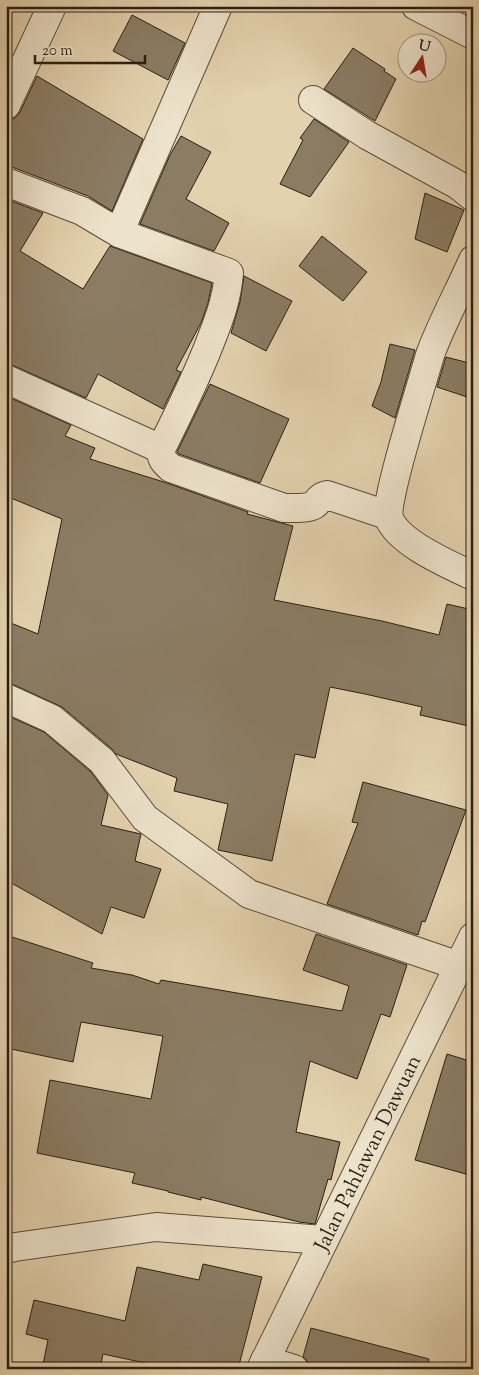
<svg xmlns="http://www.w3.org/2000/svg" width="479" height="1375" font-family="'Sorts Mill Goudy',serif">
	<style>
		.building { fill: #8b7c64; stroke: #2b1f13 }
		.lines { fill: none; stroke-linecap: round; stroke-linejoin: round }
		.minor-casing { stroke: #594c3a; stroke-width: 30 }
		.minor { stroke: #ede2cb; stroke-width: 28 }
		.labels { text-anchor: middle; stroke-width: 4.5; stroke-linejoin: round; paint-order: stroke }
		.street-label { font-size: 21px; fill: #2b1f13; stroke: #ede2cb }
	</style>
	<rect width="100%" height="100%" fill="#e4d2af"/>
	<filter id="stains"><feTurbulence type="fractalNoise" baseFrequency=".004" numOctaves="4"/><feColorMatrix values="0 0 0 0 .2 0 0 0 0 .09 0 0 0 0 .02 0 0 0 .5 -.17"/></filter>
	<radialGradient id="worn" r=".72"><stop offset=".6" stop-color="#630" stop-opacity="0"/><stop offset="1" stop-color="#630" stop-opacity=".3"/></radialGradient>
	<!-- building -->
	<g class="building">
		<path d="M 132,15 L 185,43 L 168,80 L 113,51 Z"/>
		<path d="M 353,48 L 385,69 L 384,71 L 396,79 L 375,121 L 324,89 Z"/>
		<path d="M 37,76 L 143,139 L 112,211 L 88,196 L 12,167 L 6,167 L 6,120 L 15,118 L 20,112 Z"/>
		<path d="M 314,119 L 349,142 L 310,197 L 280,184 L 303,140 L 300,138 Z"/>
		<path d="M 181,136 L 211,152 L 186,199 L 229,223 L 214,251 L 140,224 L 170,155 Z"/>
		<path d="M 425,193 L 464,210 L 447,252 L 415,239 Z"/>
		<path d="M 6,199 L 43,213 L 20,251 L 83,289 L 110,246 L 212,283 L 208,303 L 201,323 L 176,370 L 181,372 L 163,409 L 98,374 L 86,398 L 12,365 L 6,364 Z"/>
		<path d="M 322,236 L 367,272 L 343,301 L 299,266 Z"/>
		<path d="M 244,276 L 292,301 L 266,351 L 231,333 L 240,302 Z"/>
		<path d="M 390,344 L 415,350 L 395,418 L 372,406 L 381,382 Z"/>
		<path d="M 446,357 L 473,364 L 473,399 L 437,387 Z"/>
		<path d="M 210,384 L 289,419 L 260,483 L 179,454 L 177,452 Z"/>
		<path d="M 6,396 L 71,425 L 65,436 L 95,448 L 90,459 L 164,482 L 248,512 L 247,514 L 293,526 L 274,600 L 382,621 L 439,635 L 447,604 L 473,610 L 473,727 L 420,715 L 422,707 L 365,694 L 330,687 L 315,758 L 295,754 L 272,861 L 218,850 L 228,804 L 174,791 L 177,778 L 116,754 L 112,749 L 62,707 L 12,684 L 6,683 L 6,621 L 38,634 L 62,519 L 6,496 Z"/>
		<path d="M 6,715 L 44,732 L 91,772 L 108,795 L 101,825 L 141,834 L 135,861 L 161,869 L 144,918 L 111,907 L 102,934 L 6,880 Z"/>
		<path d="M 363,782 L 466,810 L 425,922 L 422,921 L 418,935 L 327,904 L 358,823 L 352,822 Z"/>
		<path d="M 316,934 L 407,965 L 390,1017 L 381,1014 L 357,1079 L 310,1061 L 296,1132 L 340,1142 L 331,1180 L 328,1179 L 315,1224 L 299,1222 L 201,1197 L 201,1200 L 168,1192 L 168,1191 L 132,1183 L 135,1173 L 37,1153 L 50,1080 L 151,1099 L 163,1036 L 81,1022 L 73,1062 L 6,1048 L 6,935 L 93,963 L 91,968 L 132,975 L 159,984 L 161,980 L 342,1011 L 349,986 L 303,970 Z"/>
		<path d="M 447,1054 L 473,1062 L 473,1176 L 415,1160 Z"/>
		<path d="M 203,1264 L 262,1277 L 238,1369 L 173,1369 L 103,1354 L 100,1369 L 42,1369 L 48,1340 L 26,1334 L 34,1300 L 125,1321 L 137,1267 L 199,1280 Z"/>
		<path d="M 311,1328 L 429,1359 L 428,1369 L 309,1369 L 309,1365 L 306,1359 L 303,1357 Z"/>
	</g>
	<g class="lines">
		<!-- minor casing -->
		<g class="minor-casing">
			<g id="minor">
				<path d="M 416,6 L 473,35"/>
				<path d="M 313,100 L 367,135 L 458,185 L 473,197"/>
				<path d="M 6,105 L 52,6"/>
				<path d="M 6,182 L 82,211 L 119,233 L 229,273 C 227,298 220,317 211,340 C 197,377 179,413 161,449 C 161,459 164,462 171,468 L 284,508 C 291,508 307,509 314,505 C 320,501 316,498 327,495 L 387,515"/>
				<path d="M 119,233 L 218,6"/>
				<path d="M 473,260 C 459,292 442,322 430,355 C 424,377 383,505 389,518 C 398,543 450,565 473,576"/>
				<path d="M 6,379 L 161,449"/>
				<path d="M 6,698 L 52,719 L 102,761 L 145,818 L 249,894 L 459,966 L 473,968"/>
				<path d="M 6,1249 L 15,1247 L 156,1227 L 323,1240"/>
				<path d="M 265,1360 L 294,1369"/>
				<path id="s1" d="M 261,1369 L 473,937"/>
			</g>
		</g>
		<!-- minor -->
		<use href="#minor" class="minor"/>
	</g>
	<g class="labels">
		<!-- street labels -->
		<g class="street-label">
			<text dy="7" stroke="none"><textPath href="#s1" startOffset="241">Jalan Pahlawan Dawuan</textPath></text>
		</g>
	</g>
	<!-- margin -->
	<rect width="479" height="1375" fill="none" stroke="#e4d2af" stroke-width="25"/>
	<rect x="8" y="8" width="464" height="1360" fill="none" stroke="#2b1f13" stroke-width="2.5"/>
	<rect x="12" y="12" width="454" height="1350" fill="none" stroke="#2b1f13"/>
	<!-- north arrow -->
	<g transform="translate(422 58) rotate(12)"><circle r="24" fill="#ede2cb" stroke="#9f9481"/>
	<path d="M0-4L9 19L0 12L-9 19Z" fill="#8f2418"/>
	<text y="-8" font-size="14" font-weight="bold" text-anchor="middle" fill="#2b1f13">U</text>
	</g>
	<!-- scale -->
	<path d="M35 55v8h110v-8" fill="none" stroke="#2b1f13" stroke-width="2.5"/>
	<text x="42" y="55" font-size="15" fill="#2b1f13" stroke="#ede2cb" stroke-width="4" paint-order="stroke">20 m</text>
	<rect width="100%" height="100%" filter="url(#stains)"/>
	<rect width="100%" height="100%" fill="url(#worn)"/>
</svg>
